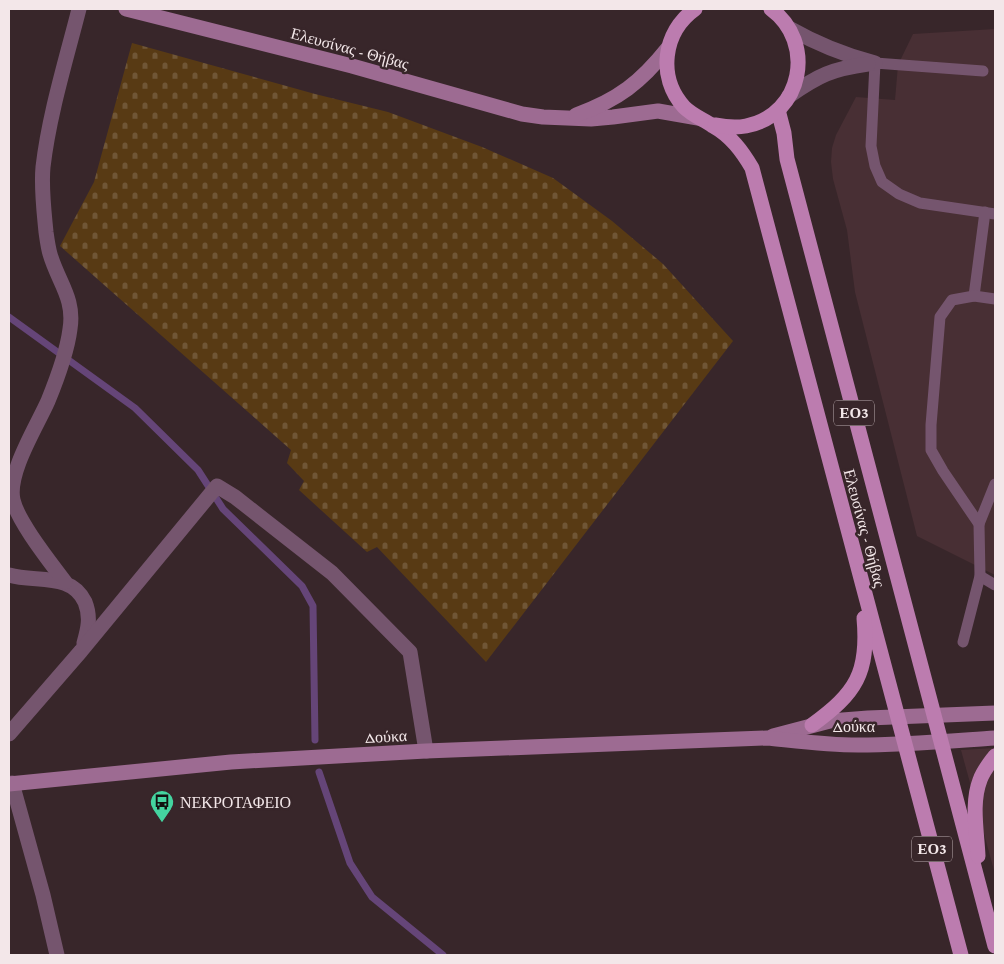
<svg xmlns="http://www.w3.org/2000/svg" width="1004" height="964" font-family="'Crimson Pro',serif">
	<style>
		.built { fill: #482f34 }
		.cemetery { fill: url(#cemetery-stones) }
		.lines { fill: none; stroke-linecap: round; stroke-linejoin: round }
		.stream { stroke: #654578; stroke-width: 7 }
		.lane { stroke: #75556e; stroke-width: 11 }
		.street { stroke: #75556e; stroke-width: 15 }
		.secondary { stroke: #9d6b92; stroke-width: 15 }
		.primary { stroke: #bc7caf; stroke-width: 15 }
		.labels { text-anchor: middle; stroke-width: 5; stroke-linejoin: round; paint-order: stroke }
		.shield { fill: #38262a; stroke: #bbadb0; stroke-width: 1 }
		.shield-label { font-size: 15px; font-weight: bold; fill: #f3e7e9 }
		.street-label { font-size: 16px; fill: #f3e7e9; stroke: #38262a }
		.poi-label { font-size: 16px; fill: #f3e7e9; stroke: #38262a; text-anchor: start }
	</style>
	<defs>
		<pattern id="cemetery-stones" width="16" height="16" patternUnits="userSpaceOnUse" patternTransform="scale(1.25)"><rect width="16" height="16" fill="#583a14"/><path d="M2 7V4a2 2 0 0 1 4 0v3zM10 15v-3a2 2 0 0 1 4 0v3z" fill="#705636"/></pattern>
	</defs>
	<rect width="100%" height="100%" fill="#38262a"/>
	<!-- built -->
	<g class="built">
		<path d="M 995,29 L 995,575 L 917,536 L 855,292 L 847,230 L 833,179 L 831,162 L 832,148 L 836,135 L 856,97 L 895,100 L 898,65 L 913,34 Z"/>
		<path d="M 995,748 L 995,874 L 961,750 Z"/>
	</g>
	<!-- cemetery -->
	<path class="cemetery" d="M 132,43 L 315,94 L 388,112 L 482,147 L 553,178 L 612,221 L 663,264 L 733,341 L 486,662 L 377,547 L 367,552 L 299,490 L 304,481 L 287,463 L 291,450 L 60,246 L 94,182 Z"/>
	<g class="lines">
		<!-- stream -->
		<g class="stream">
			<path d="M 9,317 L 135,408 L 198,470 L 223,509 L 302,586 L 313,606 L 315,740"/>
			<path d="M 319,772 L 350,863 L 372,897 L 443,955"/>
		</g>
		<!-- lane -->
		<g class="lane">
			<path d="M 983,71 L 875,63 L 871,146 L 875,166 L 882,182 L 899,194 L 920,203 L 995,214"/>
			<path d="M 974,296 L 985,212"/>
			<path d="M 979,524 L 995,484"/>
			<path d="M 980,576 L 995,585"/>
			<path d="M 963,642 L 980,576 L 979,524 L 943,471 L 931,450 L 931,425 L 940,317 L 952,300 L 974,296 L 995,299"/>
		</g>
		<!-- street -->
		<g class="street">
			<path d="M 789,28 C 817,44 844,55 875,63"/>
			<path d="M 789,96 C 819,75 832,69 868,64"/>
			<path d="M 9,575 C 36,583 71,572 85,602 C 91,617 88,629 84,643"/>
			<path d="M 65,582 C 51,563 18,522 13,500 C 7,473 37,426 48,401 C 57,379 67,353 70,329 C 75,298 58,282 50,254 C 48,247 47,239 46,232 C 44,211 41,188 43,167 C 49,115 66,60 79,9"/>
			<path d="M 9,734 L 81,651 L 217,486 L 235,497 L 332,573 L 410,652 L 426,751"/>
			<path d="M 12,783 L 43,895 L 57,955"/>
		</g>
		<!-- secondary -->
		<g class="secondary">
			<path d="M 126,9 L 352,66 L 522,114 L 543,117 L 591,119 L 613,117 L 658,111 L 698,118"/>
			<path d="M 576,115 C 618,100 641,82 668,48"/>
			<path d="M 773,736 L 830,721 L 868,718 L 995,713"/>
			<path d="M 9,784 L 231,762 L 426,751 L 767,738 C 797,741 827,745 858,745 C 904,745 950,741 995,738"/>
		</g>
		<!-- primary -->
		<g class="primary">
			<path d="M 695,9 C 663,32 657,77 684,107 C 693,116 703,119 713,126 C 731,136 742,151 752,168 L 961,955"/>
			<path d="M 778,110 L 784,133 L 787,159 L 995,946"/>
			<path d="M 715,125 C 726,127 736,128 746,126 C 803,115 816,42 771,9"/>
			<path d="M 812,725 C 856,693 869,673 864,618"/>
			<path d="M 978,856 C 977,832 971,803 980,780 C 983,771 989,764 995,756"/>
		</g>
	</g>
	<!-- icons -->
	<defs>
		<g id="bus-pin" transform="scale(1.25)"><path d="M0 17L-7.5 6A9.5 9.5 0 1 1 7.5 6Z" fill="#44d4a0" stroke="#38262a"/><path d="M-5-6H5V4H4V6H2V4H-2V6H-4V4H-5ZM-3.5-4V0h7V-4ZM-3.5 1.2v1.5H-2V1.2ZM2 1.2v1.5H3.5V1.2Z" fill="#111"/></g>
	</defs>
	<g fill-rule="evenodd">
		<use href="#bus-pin" x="162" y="802"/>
	</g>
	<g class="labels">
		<!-- shield labels -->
		<g class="shield">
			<rect x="834" y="400.5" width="40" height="25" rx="4"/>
			<rect x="912" y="836.5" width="40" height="25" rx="4"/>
		</g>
		<g class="shield-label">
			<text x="854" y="418">ΕΟ3</text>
			<text x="932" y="854">ΕΟ3</text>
		</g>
		<!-- street labels -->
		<g class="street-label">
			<text transform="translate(350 48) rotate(15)" y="6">Ελευσίνας - Θήβας</text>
			<text transform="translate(865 528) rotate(75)" y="6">Ελευσίνας - Θήβας</text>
			<text x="854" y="732">Δούκα</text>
			<text transform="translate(386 736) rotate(-3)" y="6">Δούκα</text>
		</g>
		<!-- poi labels -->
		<g class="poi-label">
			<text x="180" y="808">ΝΕΚΡΟΤΑΦΕΙΟ</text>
		</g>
	</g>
	<!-- border -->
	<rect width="1004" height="964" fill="none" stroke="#f3e7e9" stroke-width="20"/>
</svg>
